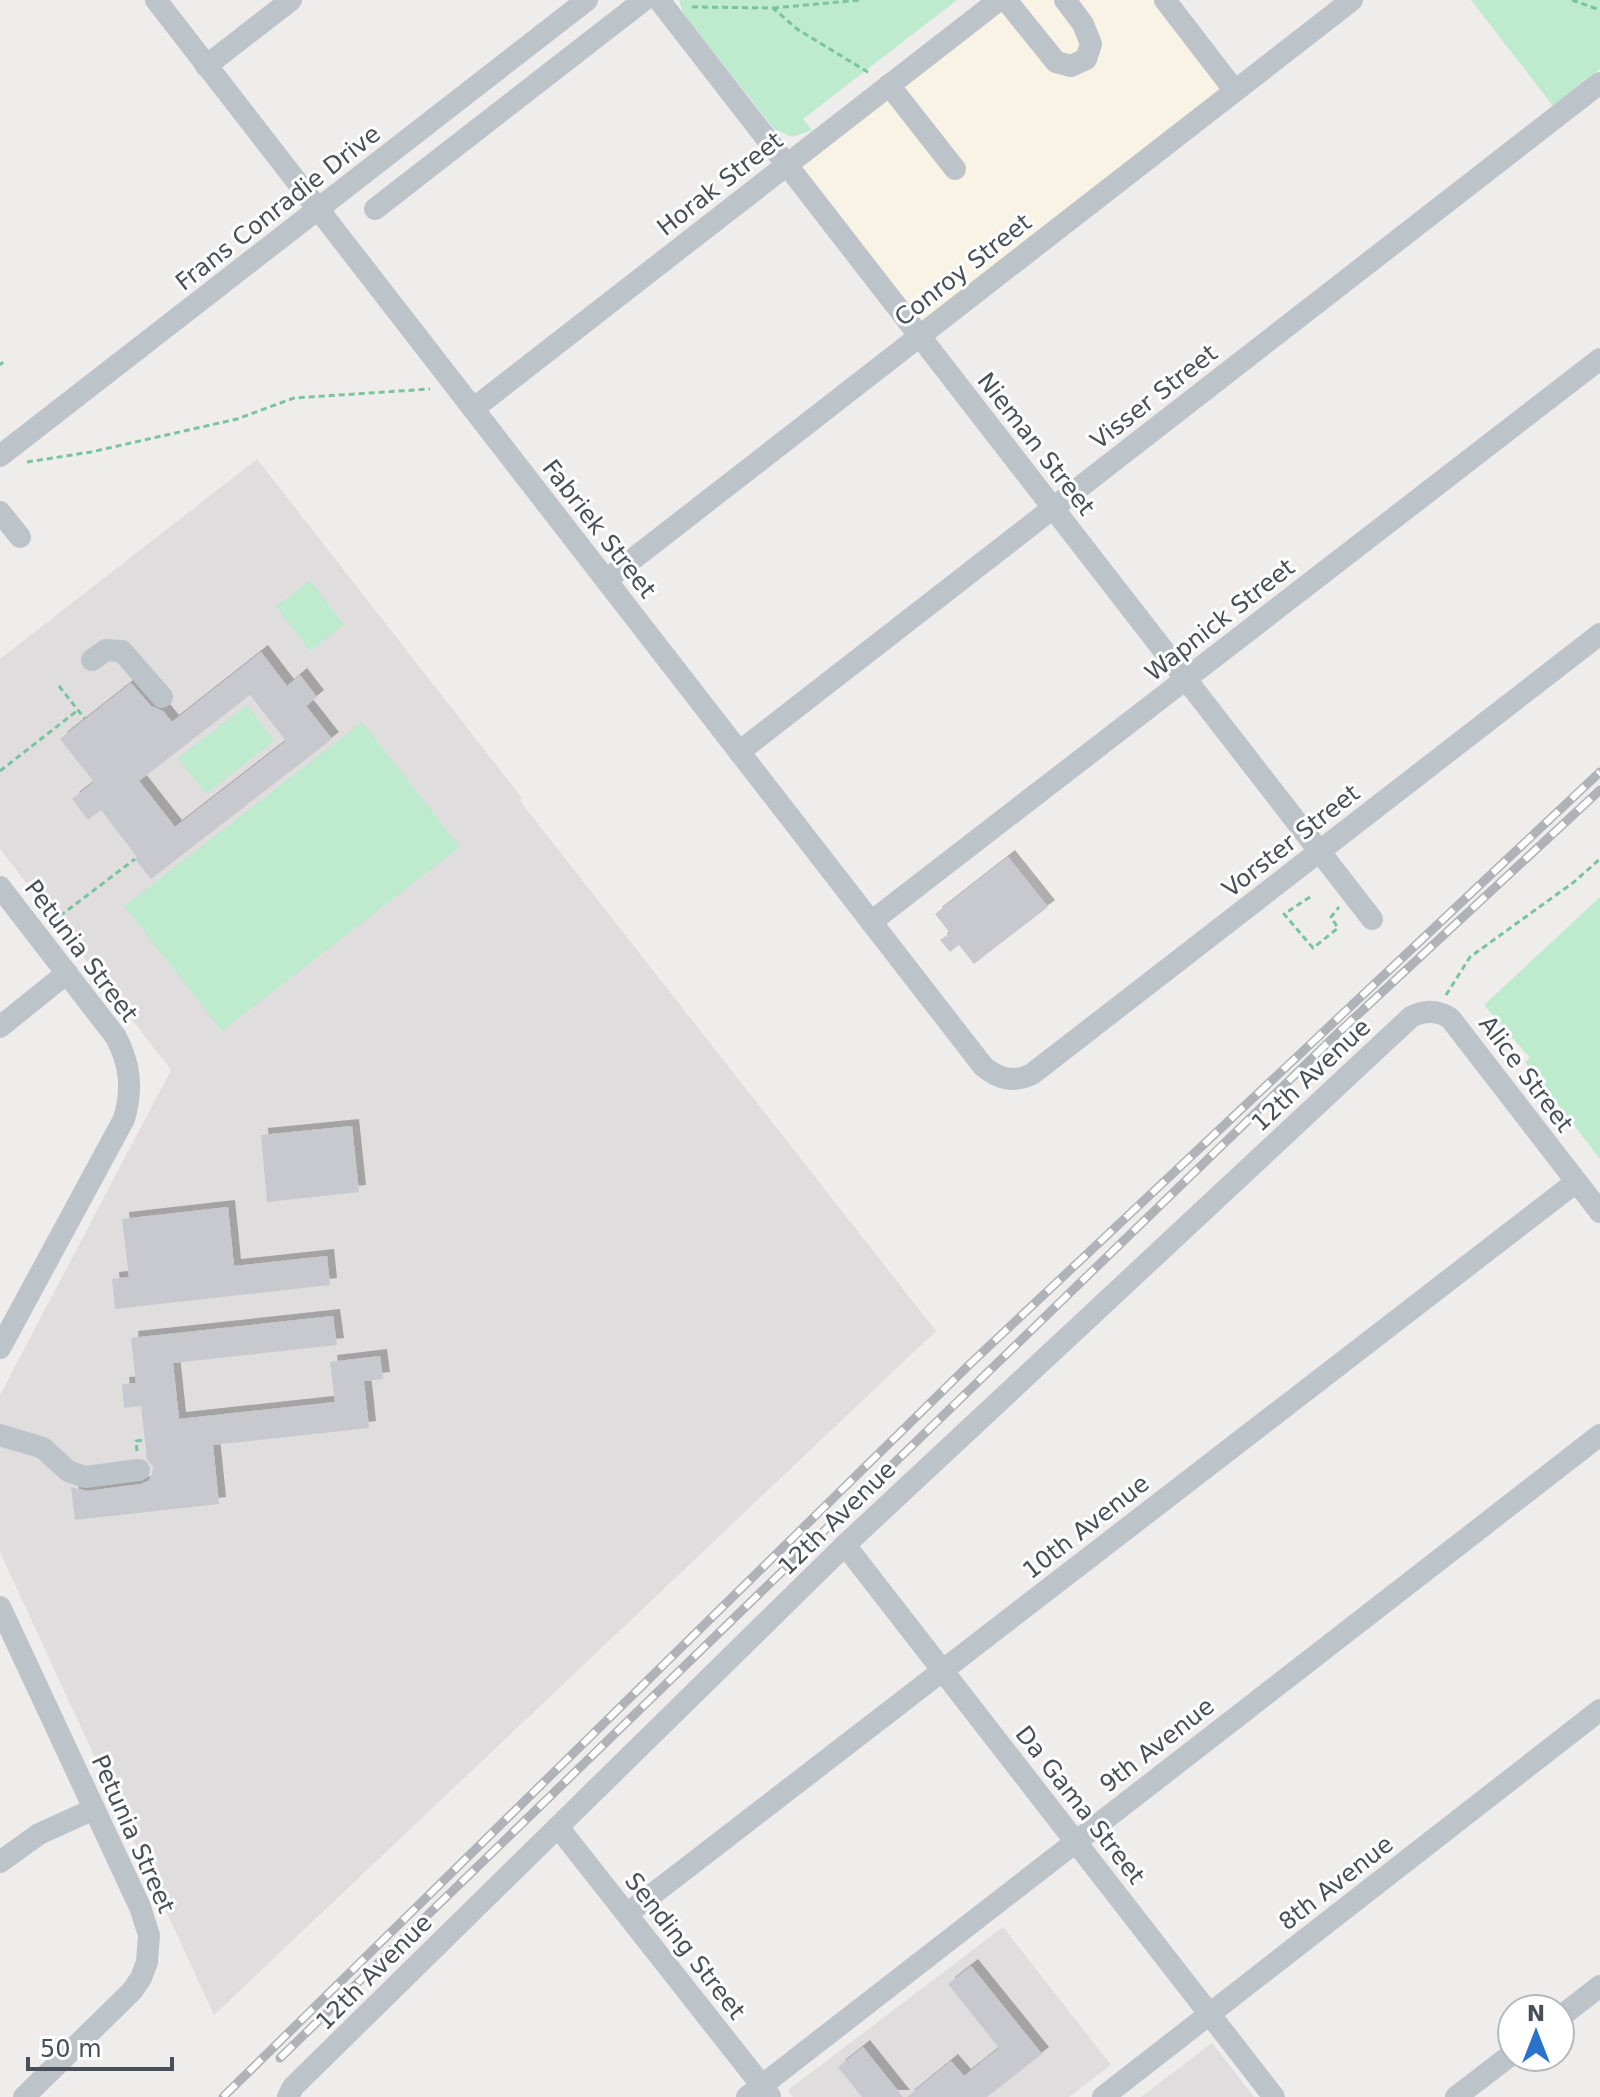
<svg xmlns="http://www.w3.org/2000/svg" width="1600" height="2097" font-family="'DejaVu Sans',sans-serif">
	<style>
		.commercial { fill: #f9f3e6 }
		.education { fill: #e0ddde }
		.green { fill: #beeace }
		.building { fill: #c7c9cf; fill-rule: evenodd; filter: url(#shadow) }
		.lines { fill: none; stroke-linecap: round; stroke-linejoin: round }
		.path { stroke: #79c49e; stroke-width: 3; stroke-dasharray: 6 4; stroke-linecap: butt }
		.minor { stroke: #bcc4ca; stroke-width: 22 }
		.rail-casing { stroke: #afb2b6; stroke-width: 9 }
		.rail { stroke: #fff; stroke-width: 6; stroke-dasharray: 18; stroke-linecap: butt }
		.labels { text-anchor: middle; stroke-width: 6; stroke-linejoin: round; paint-order: stroke }
		.street-label { font-size: 24px; fill: #475058; stroke: #fff }
	</style>
	<defs>
		<filter id="shadow"><feDropShadow dx="7" dy="-7" stdDeviation="0" flood-color="#0004"/></filter>
	</defs>
	<rect width="100%" height="100%" fill="#efecec"/>
	<!-- commercial -->
	<path class="commercial" d="M 1001,0 L 1164,0 L 1234,90 L 919,335 L 787,167 Z"/>
	<!-- education -->
	<g class="education">
		<path d="M 257,459 L 522,798 L 520,801 L 936,1331 L 214,2015 L 0,1552 L 0,1395 L 171,1070 L 0,849 L 0,659 Z"/>
		<path d="M 1003,1927 L 1111,2065 L 1069,2097 L 793,2097 L 788,2090 Z"/>
		<path d="M 1212,2043 L 1254,2097 L 1141,2097 Z"/>
	</g>
	<!-- green -->
	<g class="green">
		<path d="M 679,0 L 957,0 L 803,119 L 812,130 L 792,137 L 774,129 L 683,13 Z"/>
		<path d="M 1471,0 L 1600,0 L 1600,69 L 1553,106 Z"/>
		<path d="M 310,580 L 344,625 L 310,651 L 276,607 Z"/>
		<path d="M 247,705 L 274,741 L 206,794 L 178,758 Z"/>
		<path d="M 362,722 L 460,847 L 222,1031 L 124,906 Z"/>
		<path d="M 1600,897 L 1600,1159 L 1525,1062 L 1530,1058 L 1484,1005 Z"/>
	</g>
	<!-- building -->
	<g class="building">
		<path d="M 261,652 L 287,686 L 300,675 L 317,697 L 306,706 L 332,739 L 151,879 L 135,859 L 137,857 L 101,810 L 88,820 L 72,799 L 94,782 L 60,739 L 131,683 L 151,706 L 163,711 L 172,722 ZM 250,695 L 286,741 L 175,827 L 139,781 Z"/>
		<path d="M 1008,857 L 1048,907 L 974,964 L 959,945 L 950,952 L 940,940 L 950,933 L 935,914 Z"/>
		<path d="M 352,1126 L 359,1192 L 267,1202 L 261,1135 Z"/>
		<path d="M 228,1207 L 234,1266 L 327,1256 L 330,1285 L 115,1309 L 112,1279 L 129,1277 L 122,1219 Z"/>
		<path d="M 333,1316 L 337,1345 L 173,1363 L 179,1419 L 335,1402 L 330,1362 L 380,1356 L 383,1379 L 364,1381 L 369,1428 L 213,1445 L 219,1504 L 75,1520 L 71,1487 L 87,1491 L 141,1484 L 148,1481 L 152,1475 L 153,1467 L 147,1459 L 141,1406 L 124,1408 L 122,1384 L 136,1383 L 131,1338 Z"/>
		<path d="M 971,1966 L 1042,2054 L 987,2097 L 907,2097 L 951,2061 L 964,2076 L 999,2048 L 948,1984 Z"/>
		<path d="M 863,2047 L 903,2097 L 862,2097 L 838,2067 Z"/>
	</g>
	<g class="lines">
		<!-- path -->
		<g class="path">
			<path d="M 1572,0 L 1600,10"/>
			<path d="M 692,7 L 773,8 L 797,29 L 871,74"/>
			<path d="M 773,8 L 861,0"/>
			<path d="M 0,365 L 3,362"/>
			<path d="M 27,462 L 91,452 L 237,419 L 294,398 L 430,389"/>
			<path d="M 59,686 L 85,719"/>
			<path d="M 0,771 L 78,710"/>
			<path d="M 1310,897 L 1284,914 L 1313,948 L 1338,928 L 1331,917 L 1339,907"/>
			<path d="M 52,922 L 135,859"/>
			<path d="M 1446,995 L 1470,957 L 1574,882 L 1600,859"/>
			<path d="M 137,1451 L 136,1441 L 145,1440"/>
		</g>
		<!-- minor -->
		<g class="minor">
			<path d="M 156,0 L 983,1066 C 998,1079 1014,1083 1032,1074 L 1600,634"/>
			<path d="M 659,0 L 1372,919"/>
			<path d="M 1006,0 L 1056,62 L 1071,66 L 1086,59 L 1091,44 L 1083,24 L 1065,0"/>
			<path d="M 1165,0 L 1235,91"/>
			<path d="M 206,66 L 291,0"/>
			<path d="M 889,85 L 955,169"/>
			<path d="M 375,209 L 644,0"/>
			<path d="M 473,409 L 999,0"/>
			<path d="M 0,456 L 587,0"/>
			<path d="M 0,512 L 20,537"/>
			<path d="M 606,580 L 1352,0"/>
			<path d="M 92,660 L 106,650 L 122,651 L 162,697"/>
			<path d="M 739,752 L 1600,83"/>
			<path d="M 0,887 L 116,1037 C 130,1064 133,1089 124,1119 L 0,1348"/>
			<path d="M 871,922 L 1600,359"/>
			<path d="M 0,1027 L 67,973"/>
			<path d="M 0,1435 L 43,1448 L 68,1471 L 85,1477 L 139,1470"/>
			<path d="M 845,1545 L 1274,2097"/>
			<path d="M 0,1607 L 140,1907 L 149,1935 L 147,1962 L 141,1978 L 132,1991 L 24,2097"/>
			<path d="M 558,1827 L 770,2096"/>
			<path d="M 0,1862 L 39,1834 L 94,1809"/>
			<path d="M 627,1914 L 1576,1182"/>
			<path d="M 1560,2017 L 1600,1986"/>
			<path d="M 288,2097 L 293,2087 L 845,1545 L 1411,1017 C 1424,1010 1437,1010 1450,1018 L 1600,1212"/>
			<path d="M 747,2097 L 1600,1435"/>
			<path d="M 1103,2097 L 1600,1710"/>
			<path d="M 1456,2097 L 1512,2054"/>
		</g>
		<!-- rail casing -->
		<g class="rail-casing">
			<g id="rail">
				<path d="M 280,2058 L 1337,1034 L 1600,790"/>
				<path d="M 223,2097 L 970,1364 L 1600,772"/>
			</g>
		</g>
		<!-- rail -->
		<use href="#rail" class="rail"/>
	</g>
	<g class="labels">
		<!-- street labels -->
		<g class="street-label">
			<text transform="translate(720 184) rotate(-38)" y="8">Horak Street</text>
			<text transform="translate(278 208) rotate(-38)" y="8">Frans Conradie Drive</text>
			<text transform="translate(963 270) rotate(-38)" y="8">Conroy Street</text>
			<text transform="translate(1154 397) rotate(-38)" y="8">Visser Street</text>
			<text transform="translate(1036 444) rotate(52)" y="8">Nieman Street</text>
			<text transform="translate(599 529) rotate(52)" y="8">Fabriek Street</text>
			<text transform="translate(1220 620) rotate(-38)" y="8">Wapnick Street</text>
			<text transform="translate(1291 841) rotate(-38)" y="8">Vorster Street</text>
			<text transform="translate(81 951) rotate(53)" y="8">Petunia Street</text>
			<text transform="translate(1526 1074) rotate(53)" y="8">Alice Street</text>
			<text transform="translate(1311 1075) rotate(-43)" y="8">12th Avenue</text>
			<text transform="translate(837 1518) rotate(-44)" y="8">12th Avenue</text>
			<text transform="translate(1086 1527) rotate(-38)" y="8">10th Avenue</text>
			<text transform="translate(1157 1745) rotate(-38)" y="8">9th Avenue</text>
			<text transform="translate(1080 1805) rotate(52)" y="8">Da Gama Street</text>
			<text transform="translate(133 1834) rotate(66)" y="8">Petunia Street</text>
			<text transform="translate(1336 1883) rotate(-38)" y="8">8th Avenue</text>
			<text transform="translate(685 1946) rotate(52)" y="8">Sending Street</text>
			<text transform="translate(374 1972) rotate(-45)" y="8">12th Avenue</text>
		</g>
	</g>
	<!-- north arrow -->
	<g transform="translate(1536 2033)"><circle r="38" fill="#ffffff" stroke="#b5b9bc" stroke-width="2"/>
	<path d="M0-6L14 30L0 20L-14 30Z" fill="#2973cc"/>
	<text y="-12" font-size="22" font-weight="bold" text-anchor="middle" fill="#475058">N</text>
	</g>
	<!-- scale -->
	<path d="M28 2057v12h144v-12" fill="none" stroke="#475058" stroke-width="4"/>
	<text x="40" y="2057" font-size="24" fill="#475058" stroke="#ffffff" stroke-width="6" paint-order="stroke">50 m</text>
</svg>
